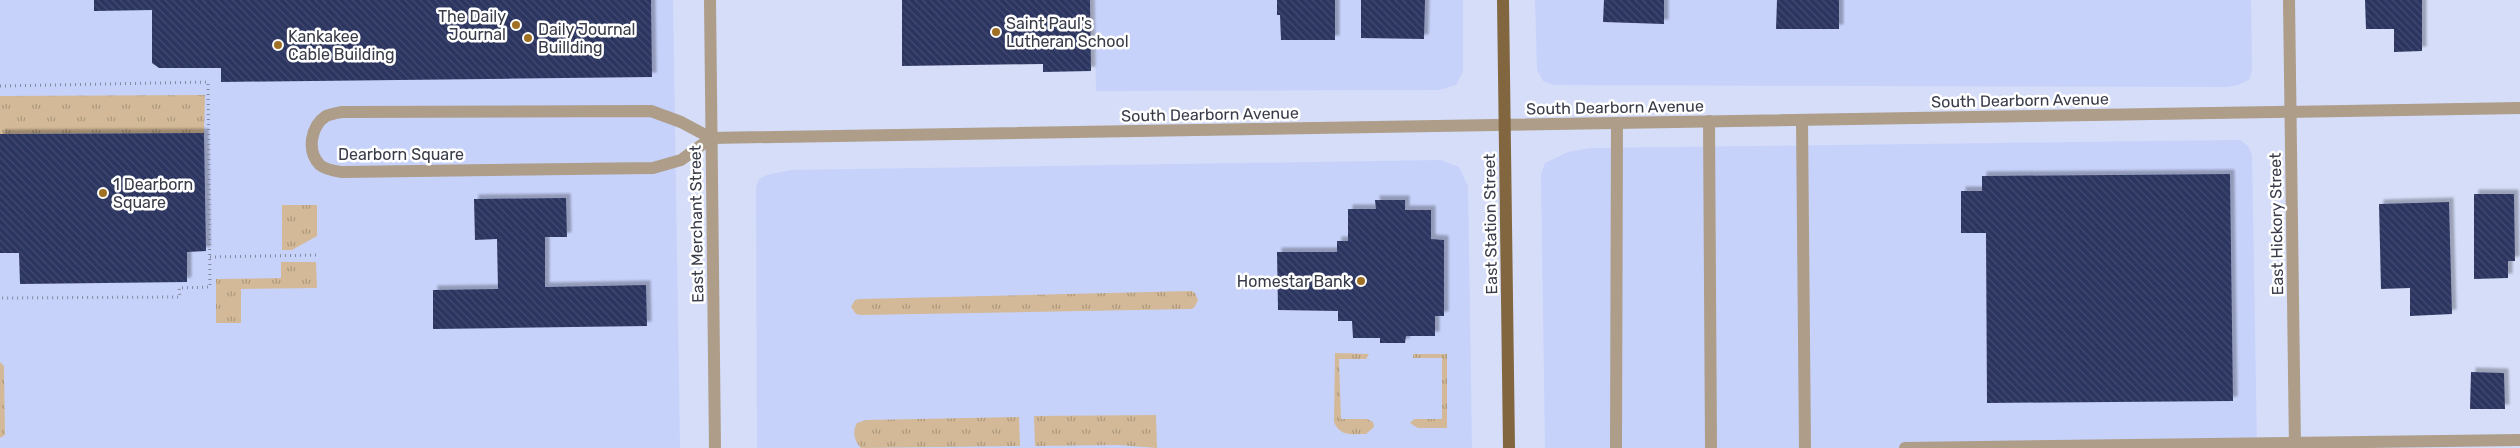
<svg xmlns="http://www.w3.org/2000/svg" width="2520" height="448" font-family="Rubik,sans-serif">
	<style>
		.built { fill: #c7d2fb }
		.grass { fill: url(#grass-tufts) }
		.building { fill: url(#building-back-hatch); filter: url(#shadow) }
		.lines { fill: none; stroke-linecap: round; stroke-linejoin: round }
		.path { stroke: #848a9e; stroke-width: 3; stroke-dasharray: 1 4; stroke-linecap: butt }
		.minor { stroke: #ad9d89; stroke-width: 12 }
		.major { stroke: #826640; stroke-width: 12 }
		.poi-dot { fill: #a07024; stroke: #fff; stroke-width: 2 }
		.labels { text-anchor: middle; stroke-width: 5; stroke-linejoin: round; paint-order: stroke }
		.poi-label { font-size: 16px; fill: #383c49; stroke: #fff; text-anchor: start }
		.street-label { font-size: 16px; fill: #383c49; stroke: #fff }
	</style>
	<defs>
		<pattern id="grass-tufts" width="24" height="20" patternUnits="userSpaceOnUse" patternTransform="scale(1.25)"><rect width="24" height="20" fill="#d3b997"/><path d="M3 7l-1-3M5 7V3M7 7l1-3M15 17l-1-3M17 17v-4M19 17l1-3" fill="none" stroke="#ac987d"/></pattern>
		<pattern id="building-back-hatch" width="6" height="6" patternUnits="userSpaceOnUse" patternTransform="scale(1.25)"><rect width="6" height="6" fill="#2c3560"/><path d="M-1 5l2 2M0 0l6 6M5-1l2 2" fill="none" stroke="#434a70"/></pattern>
		<filter id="shadow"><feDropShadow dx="4.5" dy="-4.5" stdDeviation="1" flood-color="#0004"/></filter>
	</defs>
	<rect width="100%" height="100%" fill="#d5ddf9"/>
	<!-- built -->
	<g class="built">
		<path d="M 0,0 L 673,0 L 680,448 L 0,448 Z"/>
		<path d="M 1094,0 L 1463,0 L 1463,72 L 1456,85 L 1439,90 L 1096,91 Z"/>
		<path d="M 1535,0 L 2251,0 L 2252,71 L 2249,80 L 2238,85 L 2227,87 L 1553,85 L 1543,81 L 1537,70 Z"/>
		<path d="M 2240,140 L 2248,146 L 2252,155 L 2257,448 L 1545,448 L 1541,174 L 1545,163 L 1568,152 L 1590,148 Z"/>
		<path d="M 1441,160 L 1459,167 L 1468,186 L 1472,448 L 757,448 L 756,187 L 759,179 L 767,175 L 791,170 Z"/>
	</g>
	<!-- grass -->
	<g class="grass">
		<path d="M 205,95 L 204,133 L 0,134 L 0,96 Z"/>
		<path d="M 282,205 L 317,205 L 317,236 L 292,250 L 282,250 Z"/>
		<path d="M 281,262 L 316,262 L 317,288 L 241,289 L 241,323 L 216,323 L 216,279 L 281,278 Z"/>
		<path d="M 1191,291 L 1195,293 L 1198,300 L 1194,308 L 1190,309 L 861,315 L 856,314 L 851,307 L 855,300 L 859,299 Z"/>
		<path d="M 1335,353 L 1369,354 L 1366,359 L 1339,359 L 1341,419 L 1367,419 L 1373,422 L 1374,427 L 1366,434 C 1352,434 1340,437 1334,422 Z"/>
		<path d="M 1413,354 L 1447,354 L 1447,428 L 1418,428 L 1410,423 L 1414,419 L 1442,419 L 1442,358 L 1413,358 Z"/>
		<path d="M 0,362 L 4,366 L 5,435 L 0,438 Z"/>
		<path d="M 1156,415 L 1157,448 L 1118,445 L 1035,446 L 1034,416 Z"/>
		<path d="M 1019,417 L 1020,446 L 861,448 C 854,441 852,432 857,423 L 866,420 Z"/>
	</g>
	<!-- building -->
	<g class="building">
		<path d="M 94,0 L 651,0 L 652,77 L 221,82 L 221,68 L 159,68 L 152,63 L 152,10 L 94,11 Z"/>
		<path d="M 902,0 L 1090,0 L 1091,71 L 1043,72 L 1043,64 L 902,66 Z"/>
		<path d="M 1277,0 L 1335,0 L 1335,40 L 1281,40 L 1280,15 L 1277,15 Z"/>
		<path d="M 1361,0 L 1425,0 L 1424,39 L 1361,38 Z"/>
		<path d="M 1604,0 L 1664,0 L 1664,24 L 1603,22 Z"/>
		<path d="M 1777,0 L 1839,0 L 1839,29 L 1776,29 Z"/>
		<path d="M 2365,0 L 2422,0 L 2422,51 L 2394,52 L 2394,29 L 2366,29 Z"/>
		<path d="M 204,133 L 206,251 L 187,252 L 187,282 L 20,284 L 19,253 L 0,253 L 0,134 Z"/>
		<path d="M 2230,174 L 2233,401 L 1987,403 L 1986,233 L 1961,233 L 1961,191 L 1982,191 L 1982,176 Z"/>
		<path d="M 2474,194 L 2514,194 L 2515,261 L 2508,261 L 2508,278 L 2474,279 Z"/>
		<path d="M 566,198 L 567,237 L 545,237 L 545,287 L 646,285 L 647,326 L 433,329 L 433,290 L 498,289 L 497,239 L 475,240 L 474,199 Z"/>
		<path d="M 1375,200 L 1405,200 L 1405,210 L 1431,210 L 1431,239 L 1444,240 L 1444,316 L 1435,316 L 1435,336 L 1406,336 L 1405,343 L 1380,343 L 1380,338 L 1353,338 L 1352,321 L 1338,321 L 1338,311 L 1278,310 L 1277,252 L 1337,252 L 1337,241 L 1348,241 L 1348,209 L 1376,209 Z"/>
		<path d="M 2449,202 L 2452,314 L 2410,316 L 2410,288 L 2381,289 L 2379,204 Z"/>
		<path d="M 2471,372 L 2504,373 L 2505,409 L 2470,409 Z"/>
	</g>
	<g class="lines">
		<!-- path -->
		<g class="path">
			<path d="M 0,86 L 208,82 L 210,287 L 179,288 L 180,297 L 0,298"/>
			<path d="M 210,257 L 317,255"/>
		</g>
		<!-- minor -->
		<g class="minor">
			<path d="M 710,0 L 715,448"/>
			<path d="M 2289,0 L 2295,448"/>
			<path d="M 1802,120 L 1805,448"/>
			<path d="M 1709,121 L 1711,448"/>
			<path d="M 711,138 L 681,160 L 653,168 L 342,172 C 335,171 326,170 320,165 C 306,151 311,126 326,116 C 331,114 337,113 342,112 L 651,111 L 681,122 L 711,138 L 2520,108"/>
			<path d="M 1616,448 L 1617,123"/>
			<path d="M 1905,448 L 2520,440"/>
		</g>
		<!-- major -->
		<path class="major" d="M 1503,0 L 1509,448"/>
	</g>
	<!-- markers -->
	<g class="poi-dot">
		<circle cx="516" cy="25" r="5"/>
		<circle cx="996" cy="32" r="5"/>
		<circle cx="528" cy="38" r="5"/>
		<circle cx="278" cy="45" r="5"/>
		<circle cx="103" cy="193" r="5"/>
		<circle cx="1361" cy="281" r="5"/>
	</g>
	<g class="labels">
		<!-- poi labels -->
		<g class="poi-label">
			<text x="506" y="22" text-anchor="end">The Daily<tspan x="506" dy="18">Journal</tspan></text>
			<text x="1006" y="29">Saint Paul's<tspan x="1006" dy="18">Lutheran School</tspan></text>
			<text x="538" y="35">Daily Journal<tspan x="538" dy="18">Buillding</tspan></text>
			<text x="288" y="42">Kankakee<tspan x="288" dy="18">Cable Building</tspan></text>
			<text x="113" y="190">1 Dearborn<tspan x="113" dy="18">Square</tspan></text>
			<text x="1351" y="287" text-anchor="end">Homestar Bank</text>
		</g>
		<!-- street labels -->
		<g class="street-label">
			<text transform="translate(2020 100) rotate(-1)" y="6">South Dearborn Avenue</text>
			<text transform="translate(1615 107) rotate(-1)" y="6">South Dearborn Avenue</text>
			<text transform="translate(1210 114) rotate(-1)" y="6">South Dearborn Avenue</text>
			<text x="401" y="160">Dearborn Square</text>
			<text transform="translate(696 224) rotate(-91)" y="6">East Merchant Street</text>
			<text transform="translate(1490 224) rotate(-91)" y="6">East Station Street</text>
			<text transform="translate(2276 224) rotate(-91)" y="6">East Hickory Street</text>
		</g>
	</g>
</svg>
